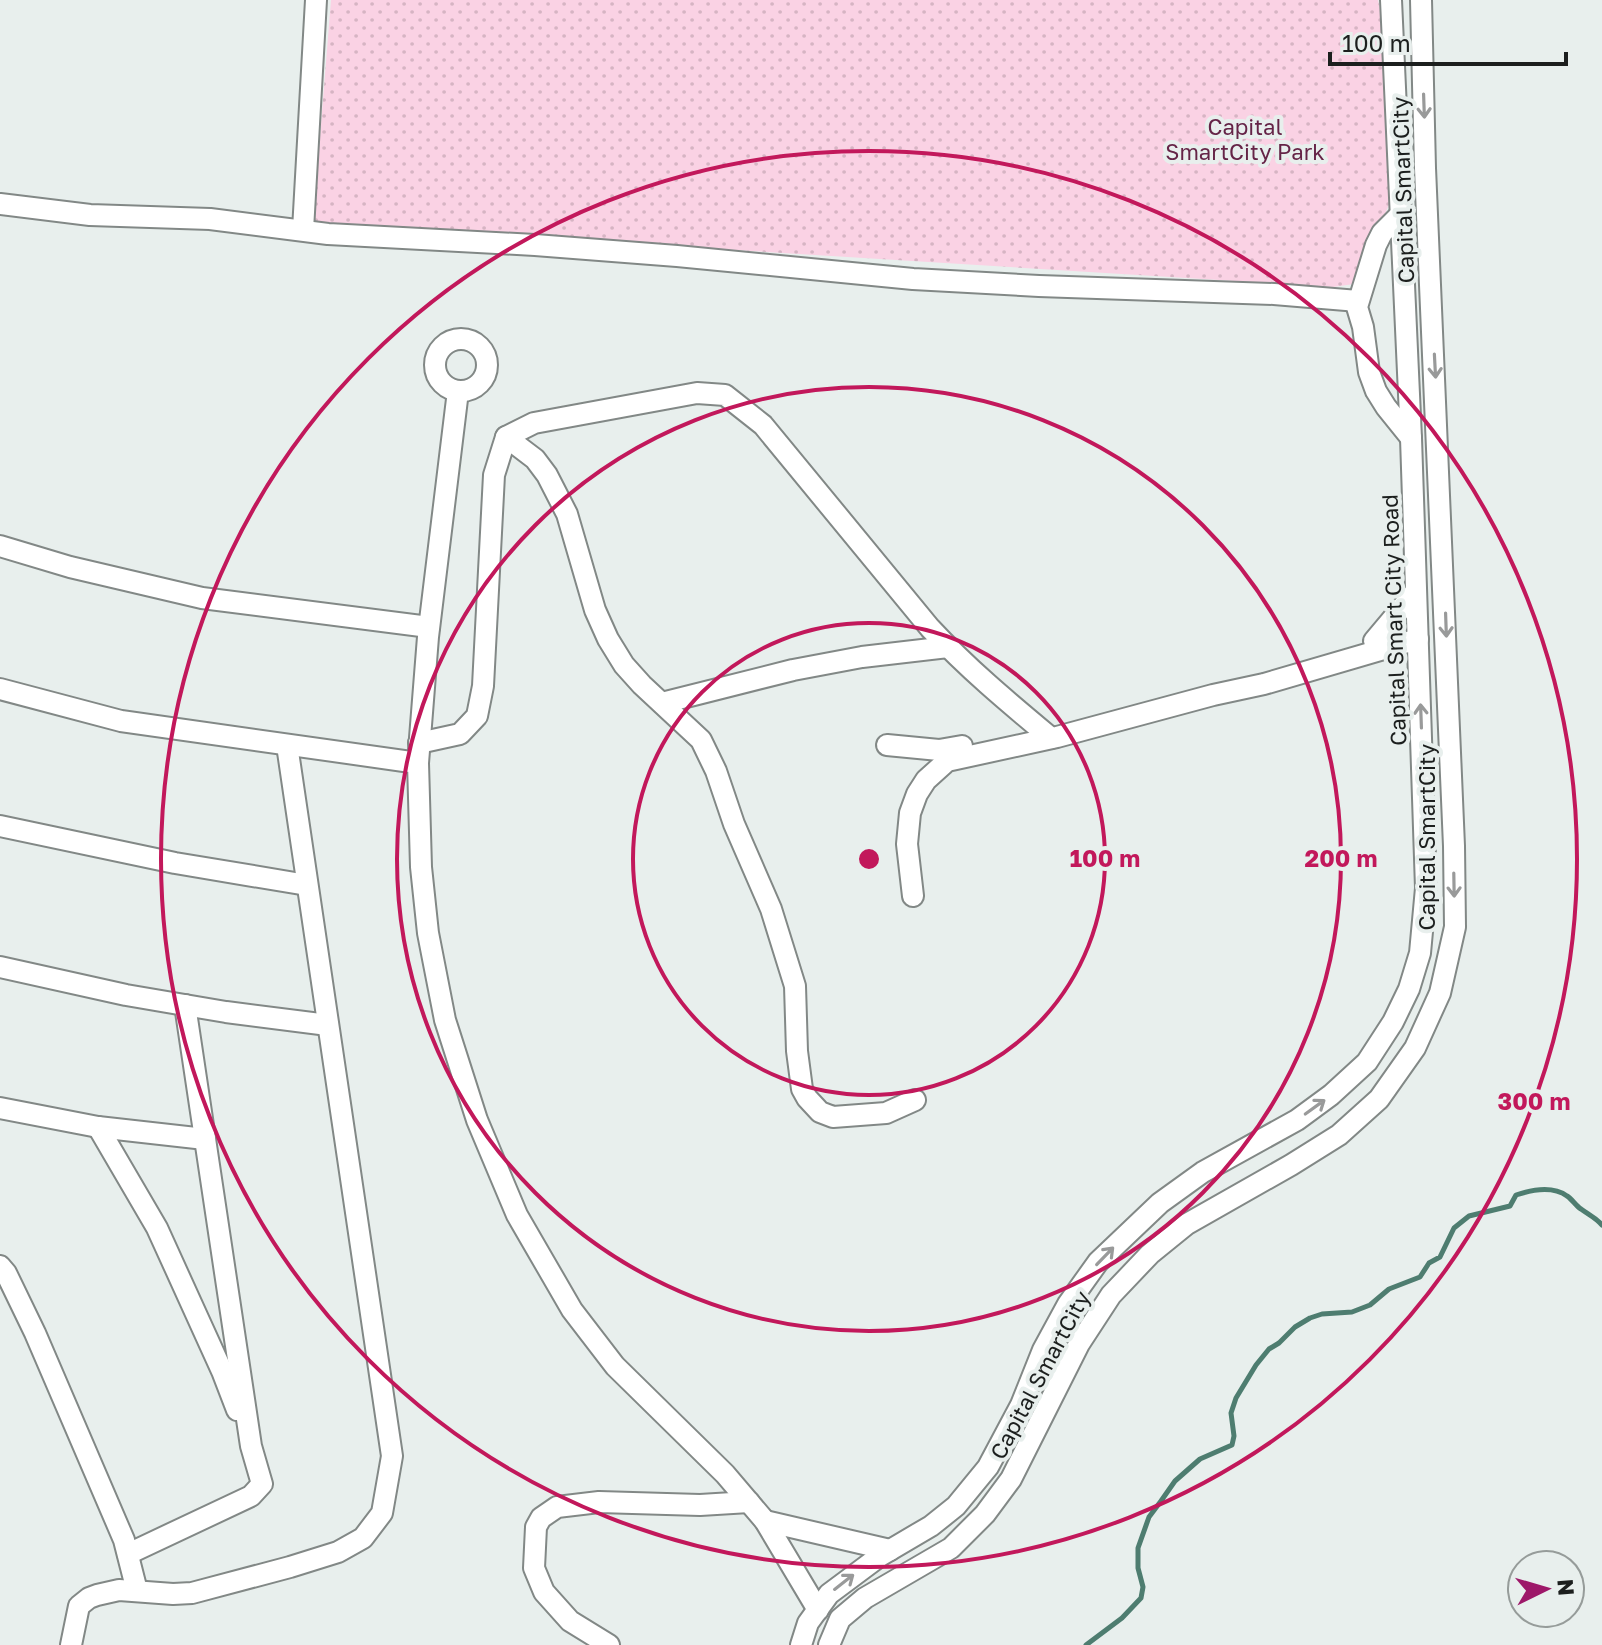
<svg xmlns="http://www.w3.org/2000/svg" width="1602" height="1645" font-family="'Golos Text',sans-serif">
	<style>
		.grass { fill: url(#grass-dots) }
		.lines { fill: none; stroke-linecap: round; stroke-linejoin: round }
		.stream { stroke: #4e7d70; stroke-width: 5 }
		.minor-casing { stroke: #828886; stroke-width: 24 }
		.minor { stroke: #fff; stroke-width: 20 }
		.oneway { stroke: #999a9a }
		.ring { fill: none; stroke: #c2185b; stroke-width: 4 }
		.labels { text-anchor: middle; stroke-width: 8; stroke-linejoin: round; paint-order: stroke }
		.park-label { font-size: 22px; fill: #652447; stroke: #e8efed }
		.street-label { font-size: 22px; fill: #1c1f1e; stroke: #e8efed }
		.centre { fill: #c2185b; stroke: #e8efed; stroke-width: 4 }
		.ring-label { font-size: 24px; text-anchor: middle; font-weight: bold; fill: #c2185b; stroke: #e8efed; stroke-width: 8; stroke-linejoin: round; paint-order: stroke }
	</style>
	<defs>
		<pattern id="grass-dots" width="8" height="8" patternUnits="userSpaceOnUse" patternTransform="scale(2)"><rect width="8" height="8" fill="#fad2e4"/><path d="M2 2h.1M6 6h.1" fill="none" stroke="#d6b4c3" stroke-width="1.8" stroke-linecap="round"/></pattern>
	</defs>
	<rect width="100%" height="100%" fill="#e8efed"/>
	<!-- grass -->
	<path class="grass" d="M 331,0 L 1378,0 L 1385,32 L 1392,198 L 1354,284 L 1333,287 L 313,224 Z"/>
	<g class="lines">
		<!-- stream -->
		<path class="stream" d="M 1086,1645 L 1122,1618 L 1141,1598 L 1143,1587 L 1138,1568 L 1138,1548 L 1149,1517 L 1161,1501 L 1175,1481 L 1200,1459 L 1232,1445 L 1234,1436 L 1231,1413 L 1236,1398 L 1256,1365 L 1269,1349 L 1279,1343 L 1295,1327 L 1310,1318 L 1322,1314 L 1352,1312 L 1370,1305 L 1389,1289 L 1420,1277 L 1429,1263 L 1440,1257 L 1454,1228 L 1469,1216 L 1510,1206 L 1516,1195 C 1531,1190 1553,1186 1567,1196 C 1572,1199 1576,1206 1581,1209 C 1589,1215 1595,1217 1602,1225"/>
		<!-- minor casing -->
		<g class="minor-casing">
			<g id="minor">
				<path d="M 0,204 L 90,215 L 210,219 L 328,234 L 535,245 L 677,256 L 913,279 L 1039,286 L 1274,294 L 1358,301"/>
				<path d="M 1402,213 L 1382,233 L 1376,245 L 1357,307 L 1363,327 L 1369,372 L 1376,391 L 1386,407 L 1411,438"/>
				<path d="M 303,230 L 316,0"/>
				<circle cx="461" cy="365" r="26"/>
				<path d="M 458,391 L 428,637 L 418,763 L 421,867 L 428,933 L 445,1020 L 477,1120 L 517,1215 L 572,1310 L 615,1366 L 725,1474 L 765,1521 L 818,1610"/>
				<path d="M 506,437 L 535,459 L 547,475 L 567,514 L 595,610 L 608,639 L 624,665 L 642,685 L 701,740 L 716,771 L 734,824 L 771,909 L 795,986 L 797,1051 L 802,1089 L 807,1098 L 820,1112 L 833,1117 L 886,1113 L 915,1100"/>
				<path d="M 0,546 L 70,567 L 202,598 L 429,627"/>
				<path d="M 1374,641 L 1416,591"/>
				<path d="M 0,689 L 121,721 L 418,763"/>
				<path d="M 662,703 L 793,670 L 862,657 L 948,647"/>
				<path d="M 419,743 L 460,734 L 477,716 L 483,686 L 494,475 L 506,437 L 534,423 L 697,393 L 725,395 L 763,425 L 930,628 C 968,669 1009,703 1051,738"/>
				<path d="M 887,745 L 939,750 L 962,746"/>
				<path d="M 0,826 L 175,863 L 307,885"/>
				<path d="M 913,896 L 907,844 L 910,813 L 917,794 L 926,780 L 947,761 L 1057,737 L 1213,695 L 1264,684 L 1418,639"/>
				<path d="M 0,967 L 126,995 L 226,1012 L 328,1025"/>
				<path d="M 0,1108 L 98,1127 L 205,1139"/>
				<path d="M 98,1127 L 157,1228 L 222,1371 L 237,1410"/>
				<path d="M 0,1266 L 6,1273 L 35,1333 L 124,1540 L 137,1591"/>
				<path d="M 765,1521 L 890,1550"/>
				<path d="M 128,1554 L 251,1496 L 262,1484 L 251,1446 L 185,1005"/>
				<path d="M 71,1645 L 79,1606 L 89,1598 L 97,1595 L 119,1590 L 173,1594 L 192,1593 L 290,1567 L 338,1552 L 363,1538 L 382,1513 L 392,1456 L 287,745"/>
				<path d="M 609,1645 L 570,1621 L 544,1592 L 534,1568 L 536,1527 L 541,1518 L 557,1507 L 599,1502 L 700,1505 L 749,1502"/>
				<path d="M 801,1645 L 808,1623 L 829,1594 L 880,1556 L 931,1526 L 956,1506 L 988,1467 L 1021,1405 L 1043,1350 L 1068,1304 L 1098,1262 L 1160,1203 L 1203,1172 L 1297,1120 L 1331,1095 L 1367,1062 L 1393,1022 L 1409,989 L 1420,953 L 1426,888 L 1411,438 L 1391,0"/>
				<path d="M 829,1645 L 840,1619 L 865,1598 L 951,1548 L 985,1514 L 1011,1479 L 1079,1344 L 1111,1295 L 1150,1254 L 1187,1224 L 1291,1165 L 1339,1135 L 1379,1099 L 1415,1048 L 1440,993 L 1455,927 L 1454,846 L 1425,168 L 1421,0"/>
			</g>
		</g>
		<!-- minor -->
		<use href="#minor" class="minor"/>
	</g>
	<!-- one-way arrows -->
	<defs><path id="oneway-shaft" d="M-6 0H5M1.5-3L5.5 0L1.5 3" fill="none" stroke-width="1.6" stroke-linecap="round" stroke-linejoin="round" transform="scale(2)"/></defs>
	<g class="oneway">
		<use href="#oneway-shaft" transform="translate(1424 106) rotate(88)"/>
		<use href="#oneway-shaft" transform="translate(1435 366) rotate(87)"/>
		<use href="#oneway-shaft" transform="translate(1446 625) rotate(88)"/>
		<use href="#oneway-shaft" transform="translate(1421 716) rotate(-92)"/>
		<use href="#oneway-shaft" transform="translate(1454 885) rotate(89)"/>
		<use href="#oneway-shaft" transform="translate(1315 1107) rotate(-36)"/>
		<use href="#oneway-shaft" transform="translate(1105 1256) rotate(-46)"/>
		<use href="#oneway-shaft" transform="translate(844 1582) rotate(-38)"/>
	</g>
	<!-- distance rings -->
	<g class="ring">
		<circle cx="869" cy="859" r="236"/>
		<circle cx="869" cy="859" r="472"/>
		<circle cx="869" cy="859" r="708"/>
	</g>
	<g class="labels">
		<!-- park labels -->
		<g class="park-label">
			<text x="1245" y="135">Capital<tspan x="1245" dy="25">SmartCity Park</tspan></text>
		</g>
		<!-- street labels -->
		<g class="street-label">
			<text transform="translate(1403 190) rotate(-92)" y="8">Capital SmartCity</text>
			<text transform="translate(1394 620) rotate(-92)" y="8">Capital Smart City Road</text>
			<text transform="translate(1427 837) rotate(-90)" y="8">Capital SmartCity</text>
			<text transform="translate(1040 1375) rotate(-62)" y="8">Capital SmartCity</text>
		</g>
	</g>
	<circle cx="869" cy="859" r="12" class="centre"/>
	<g class="ring-label">
		<text x="1105" y="867">100 m</text>
		<text x="1341" y="867">200 m</text>
		<text x="1534" y="1110">300 m</text>
	</g>
	<!-- north arrow -->
	<g transform="translate(1546 1589) rotate(85)"><circle r="38" fill="#e8efed" stroke="#969c9a" stroke-width="2"/>
	<path d="M0-6L14 30L0 20L-14 30Z" fill="#9d1869"/>
	<text y="-12" font-size="22" font-weight="bold" text-anchor="middle" fill="#1c1f1e">N</text>
	</g>
	<!-- scale -->
	<path d="M1330 52v12h236v-12" fill="none" stroke="#1c1f1e" stroke-width="4"/>
	<text x="1342" y="52" font-size="24" fill="#1c1f1e" stroke="#e8efed" stroke-width="6" paint-order="stroke">100 m</text>
</svg>
